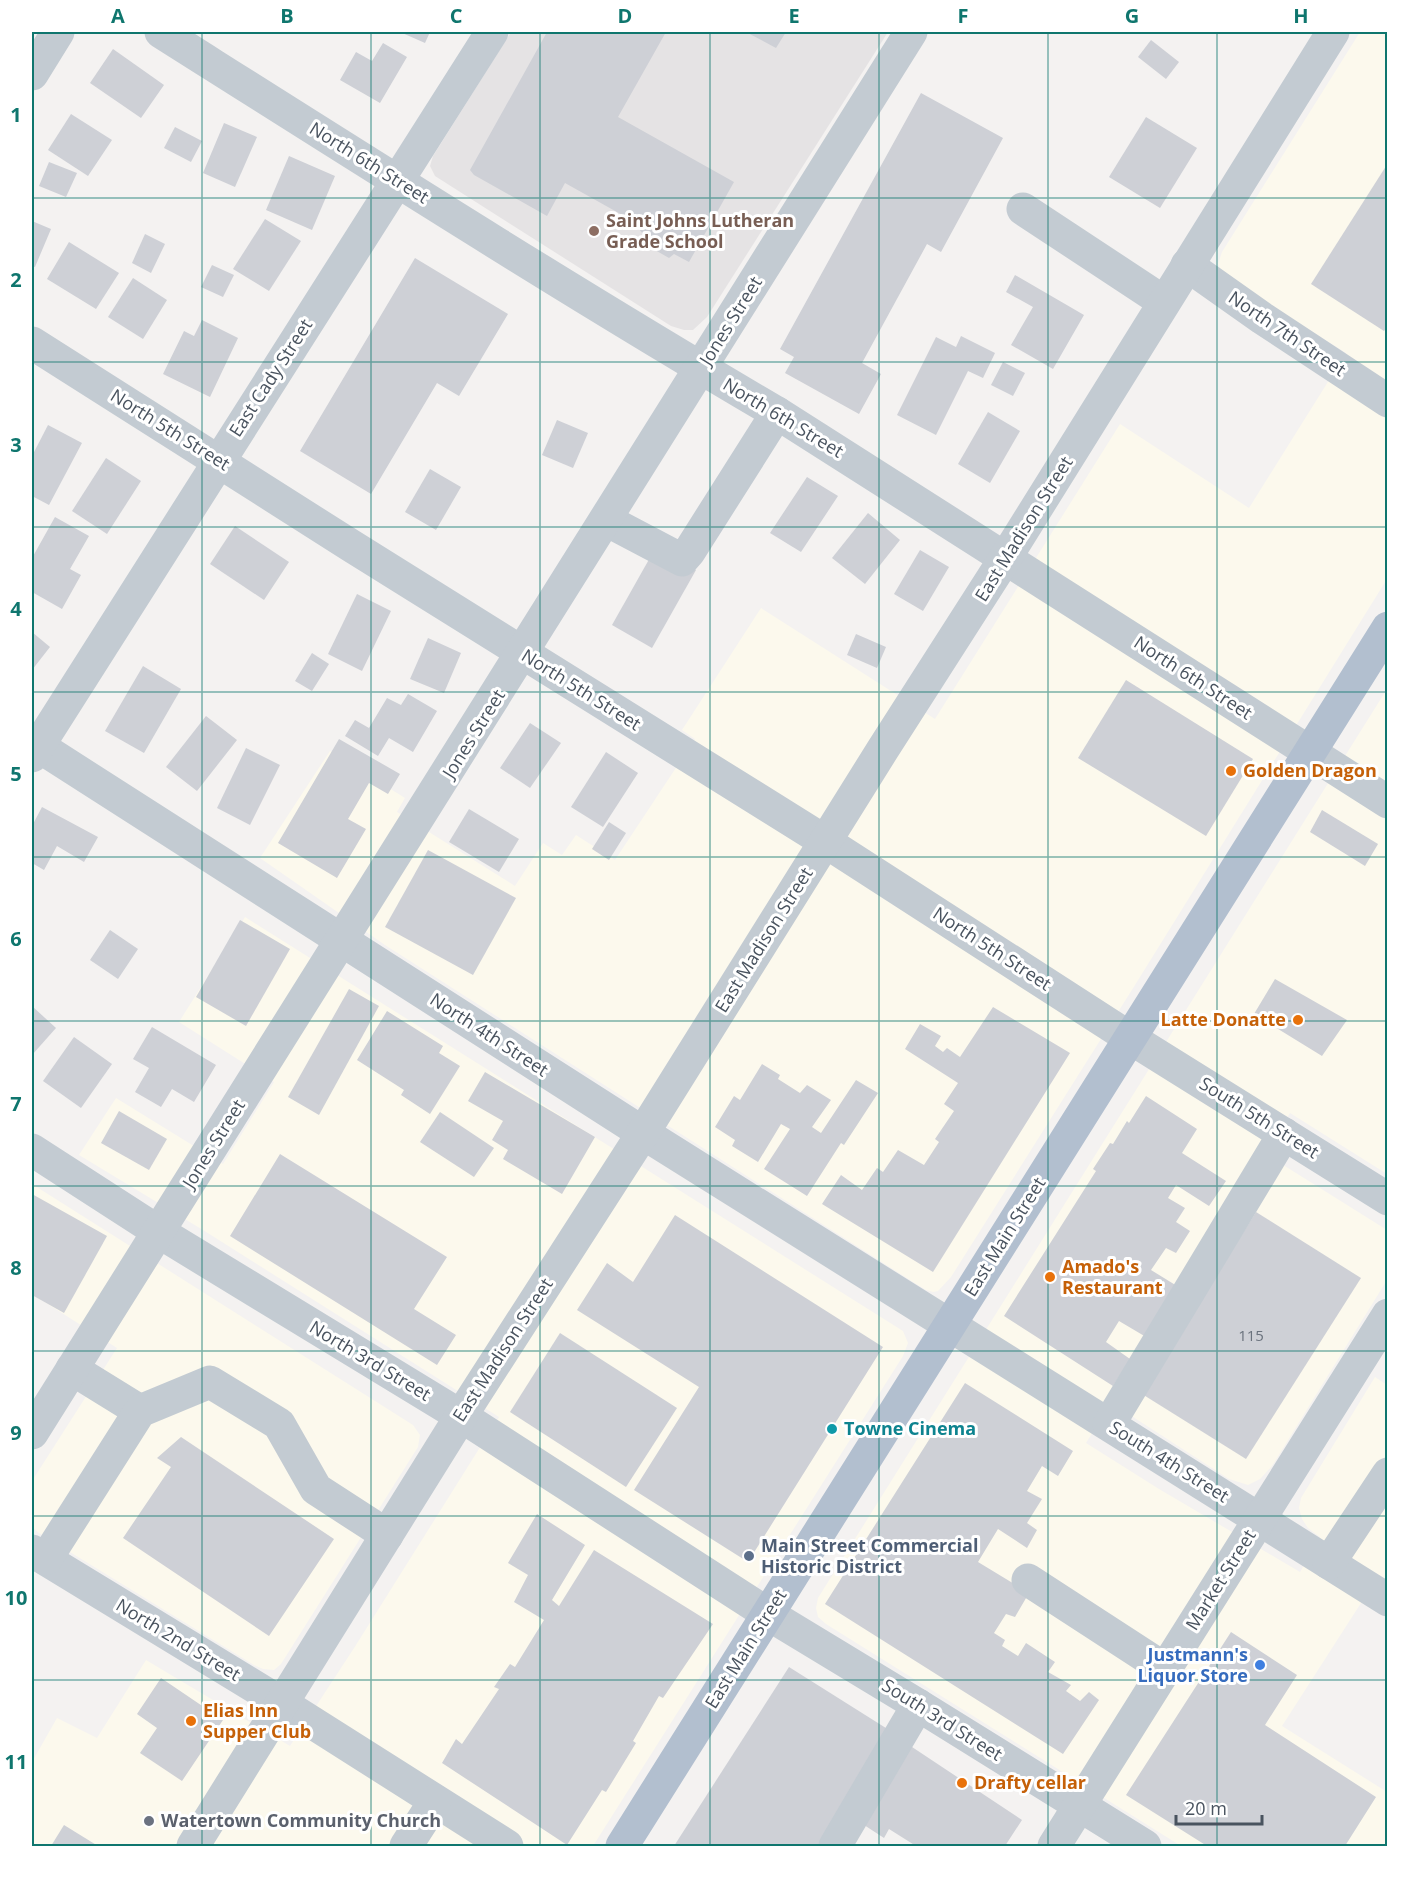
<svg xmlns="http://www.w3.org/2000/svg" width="1419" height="1878" font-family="'Open Sans',sans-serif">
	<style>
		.commercial { fill: #fcf9ed }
		.education { fill: #e5e3e4 }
		.building { fill: #ced0d6 }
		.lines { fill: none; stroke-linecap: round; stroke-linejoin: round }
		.minor { stroke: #c3cbd2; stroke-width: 33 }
		.major { stroke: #b2bfcf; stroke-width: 33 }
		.grid { fill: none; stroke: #0f766e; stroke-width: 1.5; stroke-opacity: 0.55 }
		.education-dot { fill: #8d6e63; stroke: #fff; stroke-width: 2 }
		.food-dot { fill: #e8710a; stroke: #fff; stroke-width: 2 }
		.culture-dot { fill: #0f9aa8; stroke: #fff; stroke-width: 2 }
		.service-dot { fill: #5c6f8a; stroke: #fff; stroke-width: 2 }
		.shop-dot { fill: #3f7fe0; stroke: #fff; stroke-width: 2 }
		.worship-dot { fill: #6b7280; stroke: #fff; stroke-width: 2 }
		.labels { text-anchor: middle; stroke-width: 6; stroke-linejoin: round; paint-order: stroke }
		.number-label { font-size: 15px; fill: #6a727d }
		.street-label { font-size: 18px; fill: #49535f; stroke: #fff }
		.education-label { font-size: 18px; font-weight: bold; fill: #785e54; stroke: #fff; text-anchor: start }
		.food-label { font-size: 18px; font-weight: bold; fill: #c56008; stroke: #fff; text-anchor: start }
		.culture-label { font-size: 18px; font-weight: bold; fill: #0d838f; stroke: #fff; text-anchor: start }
		.service-label { font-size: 18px; font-weight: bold; fill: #4e5e75; stroke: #fff; text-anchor: start }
		.shop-label { font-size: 18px; font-weight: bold; fill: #366cbe; stroke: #fff; text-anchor: end }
		.worship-label { font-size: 18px; font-weight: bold; fill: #5b616d; stroke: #fff; text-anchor: start }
		.neatline { fill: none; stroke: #0f766e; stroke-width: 2 }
		.grid-label { font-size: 20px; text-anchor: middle; font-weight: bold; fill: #0f766e }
	</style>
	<rect width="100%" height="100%" fill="#f4f2f1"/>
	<!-- commercial -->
	<g class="commercial">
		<path d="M 1360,32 L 1387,32 L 1387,579 L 1135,985 L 951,1277 L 938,1291 L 933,1292 L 926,1290 L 913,1282 L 385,945 L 260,858 L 330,751 L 405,798 L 397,812 L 515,886 L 543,843 L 562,855 L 576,835 L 615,860 L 695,739 L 682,730 L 761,608 L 935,719 L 1120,424 L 1249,508 L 1346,353 L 1235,283 L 1221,270 L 1218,264 L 1222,252 Z"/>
		<path d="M 1387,689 L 1387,1174 L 1290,1113 L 1086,1443 L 1159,1489 L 1300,1572 L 1320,1537 L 1308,1528 L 1302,1519 L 1299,1508 L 1301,1498 L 1375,1377 L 1387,1385 L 1387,1580 L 1379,1575 L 1282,1726 L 1387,1792 L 1387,1846 L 1181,1846 L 826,1624 L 818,1617 L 816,1608 L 818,1598 Z"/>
		<path d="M 245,917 L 903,1331 L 908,1343 L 903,1356 L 593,1846 L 32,1846 L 32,1762 L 57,1718 L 97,1738 L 146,1660 L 290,1746 L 356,1645 L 499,1417 L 203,1230 L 79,1155 L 116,1098 L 223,1164 L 274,1082 L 179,1022 Z"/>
		<path d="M 1280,1163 L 1387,1230 L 1387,1280 L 1272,1466 L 1260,1479 L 1248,1485 L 1229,1479 L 1127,1413 Z"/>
		<path d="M 32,1184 L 413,1425 L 420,1435 L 418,1447 L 281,1664 L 274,1670 L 263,1669 L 254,1665 L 39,1533 L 32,1527 L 32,1481 L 117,1348 L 32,1294 Z"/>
	</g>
	<!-- education -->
	<path class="education" d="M 511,32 L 888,32 L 707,317 L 693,330 L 684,330 L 671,326 L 435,176 L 430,166 L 433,156 Z"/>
	<!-- building -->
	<g class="building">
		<path d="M 400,32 L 430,32 L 425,43 Z"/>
		<path d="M 547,32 L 666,32 L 618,117 L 734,182 L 689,262 L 674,254 L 669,258 L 655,250 L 633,221 L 565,183 L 547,216 L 474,175 L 470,170 Z"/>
		<path d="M 746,32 L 786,32 L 776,48 Z"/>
		<path d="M 1151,40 L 1179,62 L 1166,79 L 1138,57 Z"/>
		<path d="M 383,43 L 407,57 L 380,103 L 340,80 L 356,52 L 372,61 Z"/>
		<path d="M 113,49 L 164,85 L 141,118 L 90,83 Z"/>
		<path d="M 921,93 L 1003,138 L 941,252 L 927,244 L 862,363 L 881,374 L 859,414 L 785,373 L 794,357 L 780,349 Z"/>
		<path d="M 71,114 L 112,140 L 88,176 L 48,150 Z"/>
		<path d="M 1146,117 L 1197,148 L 1160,208 L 1109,177 Z"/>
		<path d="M 224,123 L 257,137 L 235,187 L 203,173 Z"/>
		<path d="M 175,127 L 202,141 L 191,162 L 164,148 Z"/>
		<path d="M 289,156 L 335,176 L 312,230 L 266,210 Z"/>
		<path d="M 49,162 L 77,173 L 66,197 L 39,186 Z"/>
		<path d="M 1388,163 L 1388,326 L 1384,331 L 1311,284 Z"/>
		<path d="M 265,219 L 301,241 L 269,291 L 233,269 Z"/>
		<path d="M 32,221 L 51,229 L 35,267 L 32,266 Z"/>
		<path d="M 145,234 L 165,244 L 151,273 L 132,263 Z"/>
		<path d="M 69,242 L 119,273 L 96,309 L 47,279 Z"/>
		<path d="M 415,258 L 508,314 L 459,396 L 437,383 L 371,494 L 300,451 Z"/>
		<path d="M 212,265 L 234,275 L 223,297 L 201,287 Z"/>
		<path d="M 1015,275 L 1084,315 L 1053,369 L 1011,345 L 1033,307 L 1006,292 Z"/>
		<path d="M 133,278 L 167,300 L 143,339 L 108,317 Z"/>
		<path d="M 202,320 L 238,338 L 210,397 L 163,374 L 184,331 L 194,336 Z"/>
		<path d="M 961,336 L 995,353 L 983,378 L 968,371 L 936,435 L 897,415 L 936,337 L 956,347 Z"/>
		<path d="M 1003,362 L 1025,373 L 1013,396 L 991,385 Z"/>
		<path d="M 988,412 L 1020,431 L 990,483 L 958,464 Z"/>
		<path d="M 557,420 L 588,433 L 573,468 L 542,455 Z"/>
		<path d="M 48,425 L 82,443 L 49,505 L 32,496 L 32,456 Z"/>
		<path d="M 106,458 L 141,481 L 107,534 L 72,511 Z"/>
		<path d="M 430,469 L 461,487 L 436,530 L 405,512 Z"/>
		<path d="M 807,477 L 838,496 L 801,552 L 770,533 Z"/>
		<path d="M 868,513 L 900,540 L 865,584 L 832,558 Z"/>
		<path d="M 55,517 L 89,536 L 70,569 L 81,575 L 62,609 L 32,592 L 32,558 Z"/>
		<path d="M 235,526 L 289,562 L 264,600 L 210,564 Z"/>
		<path d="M 656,547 L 696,570 L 652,648 L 612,625 Z"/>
		<path d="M 920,550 L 949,567 L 923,611 L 894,594 Z"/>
		<path d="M 357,594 L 391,611 L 362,671 L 328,654 Z"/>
		<path d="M 32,632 L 50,647 L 32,670 Z"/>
		<path d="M 856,634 L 886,647 L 877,668 L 847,655 Z"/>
		<path d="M 428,638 L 461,653 L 444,693 L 410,679 Z"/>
		<path d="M 312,653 L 329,664 L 312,691 L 295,681 Z"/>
		<path d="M 143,666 L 181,689 L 144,753 L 105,731 Z"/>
		<path d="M 1126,680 L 1253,759 L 1206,836 L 1078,758 Z"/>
		<path d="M 408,694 L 437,711 L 413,752 L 389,738 L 378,756 L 345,736 L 355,720 L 369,728 L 387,698 L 401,705 Z"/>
		<path d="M 206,716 L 237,740 L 197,791 L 166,767 Z"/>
		<path d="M 530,723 L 561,743 L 530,788 L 500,768 Z"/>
		<path d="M 339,739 L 400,774 L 388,794 L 369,783 L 348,819 L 366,829 L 337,878 L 278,843 Z"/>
		<path d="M 246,748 L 280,765 L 250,825 L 217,808 Z"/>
		<path d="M 606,752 L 638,773 L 603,827 L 571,807 Z"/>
		<path d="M 42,807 L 98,837 L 84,862 L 57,846 L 44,870 L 32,863 L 32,826 Z"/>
		<path d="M 469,809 L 519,839 L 499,872 L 449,842 Z"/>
		<path d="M 1322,810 L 1378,844 L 1365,866 L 1310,832 Z"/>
		<path d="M 609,822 L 626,833 L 609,860 L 592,849 Z"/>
		<path d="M 428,850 L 516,898 L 473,975 L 385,927 Z"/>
		<path d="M 240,920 L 290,949 L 246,1026 L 196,997 Z"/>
		<path d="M 110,930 L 138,949 L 118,979 L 90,960 Z"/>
		<path d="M 1275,979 L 1347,1020 L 1322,1056 L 1254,1014 Z"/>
		<path d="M 349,989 L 379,1006 L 319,1115 L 288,1097 Z"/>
		<path d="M 33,1007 L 56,1028 L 32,1055 L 32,1008 Z"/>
		<path d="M 993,1007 L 1070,1053 L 933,1272 L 822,1204 L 841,1175 L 862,1190 L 877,1168 L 883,1172 L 898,1150 L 924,1165 L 939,1142 L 935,1139 L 954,1111 L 944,1104 L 958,1083 L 905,1049 L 920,1024 L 941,1036 L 935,1046 L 943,1052 L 947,1048 L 960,1057 Z"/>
		<path d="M 387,1011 L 443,1046 L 439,1053 L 460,1066 L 430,1114 L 401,1095 L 404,1090 L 357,1060 Z"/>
		<path d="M 152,1027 L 216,1065 L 194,1102 L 172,1089 L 161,1107 L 135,1092 L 149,1068 L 133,1059 Z"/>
		<path d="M 74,1037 L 112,1064 L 81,1108 L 43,1081 Z"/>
		<path d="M 762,1064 L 780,1075 L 778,1079 L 800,1093 L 807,1085 L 831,1100 L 812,1127 L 821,1133 L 856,1080 L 878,1093 L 844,1145 L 841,1143 L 807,1196 L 764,1169 L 790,1129 L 781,1124 L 758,1162 L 732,1146 L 735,1140 L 715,1127 L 734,1096 L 740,1100 Z"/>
		<path d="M 485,1072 L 595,1137 L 562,1194 L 503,1159 L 508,1150 L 492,1140 L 503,1121 L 468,1101 Z"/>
		<path d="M 1146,1096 L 1197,1129 L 1182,1153 L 1226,1181 L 1209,1206 L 1176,1185 L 1168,1198 L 1185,1208 L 1176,1222 L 1190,1231 L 1176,1253 L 1166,1248 L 1151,1270 L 1177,1286 L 1146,1337 L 1119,1321 L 1106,1342 L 1130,1359 L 1113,1386 L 1004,1316 L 1096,1171 L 1093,1169 L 1110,1143 L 1113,1144 L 1127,1121 L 1129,1123 Z"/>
		<path d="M 119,1111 L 167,1139 L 149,1170 L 101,1143 Z"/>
		<path d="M 440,1112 L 494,1148 L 474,1177 L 420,1142 Z"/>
		<path d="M 280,1154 L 447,1257 L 414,1309 L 456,1335 L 437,1365 L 230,1236 Z"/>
		<path d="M 32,1194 L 107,1236 L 64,1313 L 32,1295 Z"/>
		<path d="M 1256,1212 L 1361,1278 L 1246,1459 L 1142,1394 Z"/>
		<path d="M 675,1215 L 883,1347 L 748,1562 L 634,1490 L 699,1387 L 577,1310 L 607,1263 L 633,1282 Z"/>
		<path d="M 560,1333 L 677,1408 L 626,1487 L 510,1412 Z"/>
		<path d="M 965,1383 L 1073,1451 L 1058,1476 L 1042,1466 L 1027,1491 L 1042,1499 L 1027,1523 L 1037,1530 L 1027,1548 L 998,1529 L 978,1562 L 1029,1593 L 1015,1617 L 1006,1614 L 994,1633 L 1005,1640 L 1002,1646 L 1018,1656 L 1026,1643 L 1055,1662 L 1048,1672 L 1071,1685 L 1066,1691 L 1080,1701 L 1089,1692 L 1099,1700 L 1063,1754 L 825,1604 Z"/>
		<path d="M 181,1437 L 334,1539 L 269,1636 L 123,1538 L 171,1467 L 157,1458 Z"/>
		<path d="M 537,1514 L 585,1545 L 552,1600 L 559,1606 L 594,1550 L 713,1624 L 663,1698 L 659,1696 L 633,1741 L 636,1743 L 606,1792 L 602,1790 L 567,1845 L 442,1763 L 456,1739 L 462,1744 L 499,1689 L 494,1687 L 510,1664 L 515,1667 L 544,1620 L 514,1602 L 528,1575 L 508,1563 Z"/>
		<path d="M 1231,1632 L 1297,1675 L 1265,1725 L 1376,1797 L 1345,1846 L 1207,1846 L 1126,1795 Z"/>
		<path d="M 789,1667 L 897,1735 L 826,1846 L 674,1846 Z"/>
		<path d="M 161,1678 L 223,1720 L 182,1781 L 140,1753 L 157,1728 L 137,1714 Z"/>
		<path d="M 903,1741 L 1022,1820 L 1005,1846 L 916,1846 L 889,1829 L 884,1838 L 861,1823 Z"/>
		<path d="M 64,1825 L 98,1846 L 51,1846 Z"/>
	</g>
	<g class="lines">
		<!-- minor -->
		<g class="minor">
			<path d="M 161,32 C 365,161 569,291 777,413 L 1388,802"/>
			<path d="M 32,74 L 58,32"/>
			<path d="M 1023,209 L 1164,302"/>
			<path d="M 1187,265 L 1262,318 L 1388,401"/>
			<path d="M 32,343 L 350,545 L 826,842 L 1130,1038 L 1388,1199"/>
			<path d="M 606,520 L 682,560 L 689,552 L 777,413"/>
			<path d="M 32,742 L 643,1133 L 1388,1600"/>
			<path d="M 32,756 L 492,32"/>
			<path d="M 32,1150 L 159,1232 L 461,1416 L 768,1614 L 918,1705 L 1145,1846"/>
			<path d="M 72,1369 L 140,1411"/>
			<path d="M 1109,1424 L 1284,1134"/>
			<path d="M 32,1433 C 327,967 620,500 911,32"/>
			<path d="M 32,1551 L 283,1704 L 507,1846"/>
			<path d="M 46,1559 L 140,1411 L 210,1382 L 279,1424 L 316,1489 L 387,1535"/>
			<path d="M 1329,1563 L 1388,1474"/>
			<path d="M 1028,1580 L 1165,1669"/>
			<path d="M 193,1846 L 461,1416 L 643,1133 L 883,749 L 1006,557 L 1333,32"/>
			<path d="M 406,1846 L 435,1801"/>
			<path d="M 835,1846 L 918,1705"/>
			<path d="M 1054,1846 L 1388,1315"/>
		</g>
		<!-- major -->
		<path class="major" d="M 622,1846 L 1388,628"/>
	</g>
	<!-- grid -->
	<path class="grid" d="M 202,32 L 202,1846M 371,32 L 371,1846M 540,32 L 540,1846M 710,32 L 710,1846M 879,32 L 879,1846M 1048,32 L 1048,1846M 1217,32 L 1217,1846M 32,198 L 1388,198M 32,362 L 1388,362M 32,527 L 1388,527M 32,692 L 1388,692M 32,857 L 1388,857M 32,1021 L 1388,1021M 32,1186 L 1388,1186M 32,1351 L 1388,1351M 32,1516 L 1388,1516M 32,1680 L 1388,1680"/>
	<!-- markers -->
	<circle class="education-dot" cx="594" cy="231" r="6"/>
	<g class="food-dot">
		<circle cx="1231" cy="771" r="6"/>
		<circle cx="1298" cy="1020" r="6"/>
		<circle cx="1050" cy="1277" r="6"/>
		<circle cx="191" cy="1721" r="6"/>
		<circle cx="962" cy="1783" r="6"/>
	</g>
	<circle class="culture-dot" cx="832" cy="1429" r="6"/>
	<circle class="service-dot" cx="749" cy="1556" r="6"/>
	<circle class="shop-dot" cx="1260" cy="1665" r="6"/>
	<circle class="worship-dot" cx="149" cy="1821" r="6"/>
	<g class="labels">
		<!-- number labels -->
		<g class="number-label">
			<text x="1251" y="1341">115</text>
		</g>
		<!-- street labels -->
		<g class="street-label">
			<text transform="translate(369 163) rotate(32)" y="6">North 6th Street</text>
			<text transform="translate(731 321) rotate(-58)" y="6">Jones Street</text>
			<text transform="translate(1287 334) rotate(34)" y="6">North 7th Street</text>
			<text transform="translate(271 378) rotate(-57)" y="6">East Cady Street</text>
			<text transform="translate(783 418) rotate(31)" y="6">North 6th Street</text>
			<text transform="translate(170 430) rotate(32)" y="6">North 5th Street</text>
			<text transform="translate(1024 529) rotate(-58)" y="6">East Madison Street</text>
			<text transform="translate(1193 678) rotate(33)" y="6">North 6th Street</text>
			<text transform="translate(581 690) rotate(32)" y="6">North 5th Street</text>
			<text transform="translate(474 734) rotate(-58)" y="6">Jones Street</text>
			<text transform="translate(764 940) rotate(-58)" y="6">East Madison Street</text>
			<text transform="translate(992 949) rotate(33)" y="6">North 5th Street</text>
			<text transform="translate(489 1035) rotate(33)" y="6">North 4th Street</text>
			<text transform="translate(1259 1118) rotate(32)" y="6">South 5th Street</text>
			<text transform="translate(214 1144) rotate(-58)" y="6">Jones Street</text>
			<text transform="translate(1005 1237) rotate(-58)" y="6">East Main Street</text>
			<text transform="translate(503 1350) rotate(-57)" y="6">East Madison Street</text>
			<text transform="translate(370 1361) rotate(31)" y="6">North 3rd Street</text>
			<text transform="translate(1169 1462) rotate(32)" y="6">South 4th Street</text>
			<text transform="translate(1221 1580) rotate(-58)" y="6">Market Street</text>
			<text transform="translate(178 1640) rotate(31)" y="6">North 2nd Street</text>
			<text transform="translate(746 1649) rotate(-58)" y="6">East Main Street</text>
			<text transform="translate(942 1720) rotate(32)" y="6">South 3rd Street</text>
		</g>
		<!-- education labels -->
		<g class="education-label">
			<text x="606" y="227">Saint Johns Lutheran<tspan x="606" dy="21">Grade School</tspan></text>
		</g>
		<!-- food labels -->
		<g class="food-label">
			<text x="1243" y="777">Golden Dragon</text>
			<text x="1286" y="1026" text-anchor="end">Latte Donatte</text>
			<text x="1062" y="1273">Amado's<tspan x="1062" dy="21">Restaurant</tspan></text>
			<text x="203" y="1717">Elias Inn<tspan x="203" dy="21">Supper Club</tspan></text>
			<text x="974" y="1789">Drafty cellar</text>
		</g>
		<!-- culture labels -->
		<g class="culture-label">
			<text x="844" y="1435">Towne Cinema</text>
		</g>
		<!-- service labels -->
		<g class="service-label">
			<text x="761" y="1552">Main Street Commercial<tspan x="761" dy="21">Historic District</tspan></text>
		</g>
		<!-- shop labels -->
		<g class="shop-label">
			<text x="1248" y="1661">Justmann's<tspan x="1248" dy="21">Liquor Store</tspan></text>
		</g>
		<!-- worship labels -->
		<g class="worship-label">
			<text x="161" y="1827">Watertown Community Church</text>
		</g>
	</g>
	<!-- border -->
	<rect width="1419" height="1878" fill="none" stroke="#ffffff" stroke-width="66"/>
	<!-- scale -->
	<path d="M1176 1815v9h86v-9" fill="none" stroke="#49535f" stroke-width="3"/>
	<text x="1185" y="1815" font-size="18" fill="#49535f" stroke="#ffffff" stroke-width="4.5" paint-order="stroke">20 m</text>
	<rect x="33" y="33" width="1353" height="1812" class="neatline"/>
	<g class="grid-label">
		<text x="118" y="23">A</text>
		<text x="287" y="23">B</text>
		<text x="456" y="23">C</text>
		<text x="625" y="23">D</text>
		<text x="794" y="23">E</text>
		<text x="963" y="23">F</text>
		<text x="1132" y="23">G</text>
		<text x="1301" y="23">H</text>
		<text x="16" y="122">1</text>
		<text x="16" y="287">2</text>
		<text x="16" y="452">3</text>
		<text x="16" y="616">4</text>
		<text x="16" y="781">5</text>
		<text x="16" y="946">6</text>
		<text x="16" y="1111">7</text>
		<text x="16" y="1275">8</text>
		<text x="16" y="1440">9</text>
		<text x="16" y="1605">10</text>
		<text x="16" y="1769">11</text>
	</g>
</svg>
